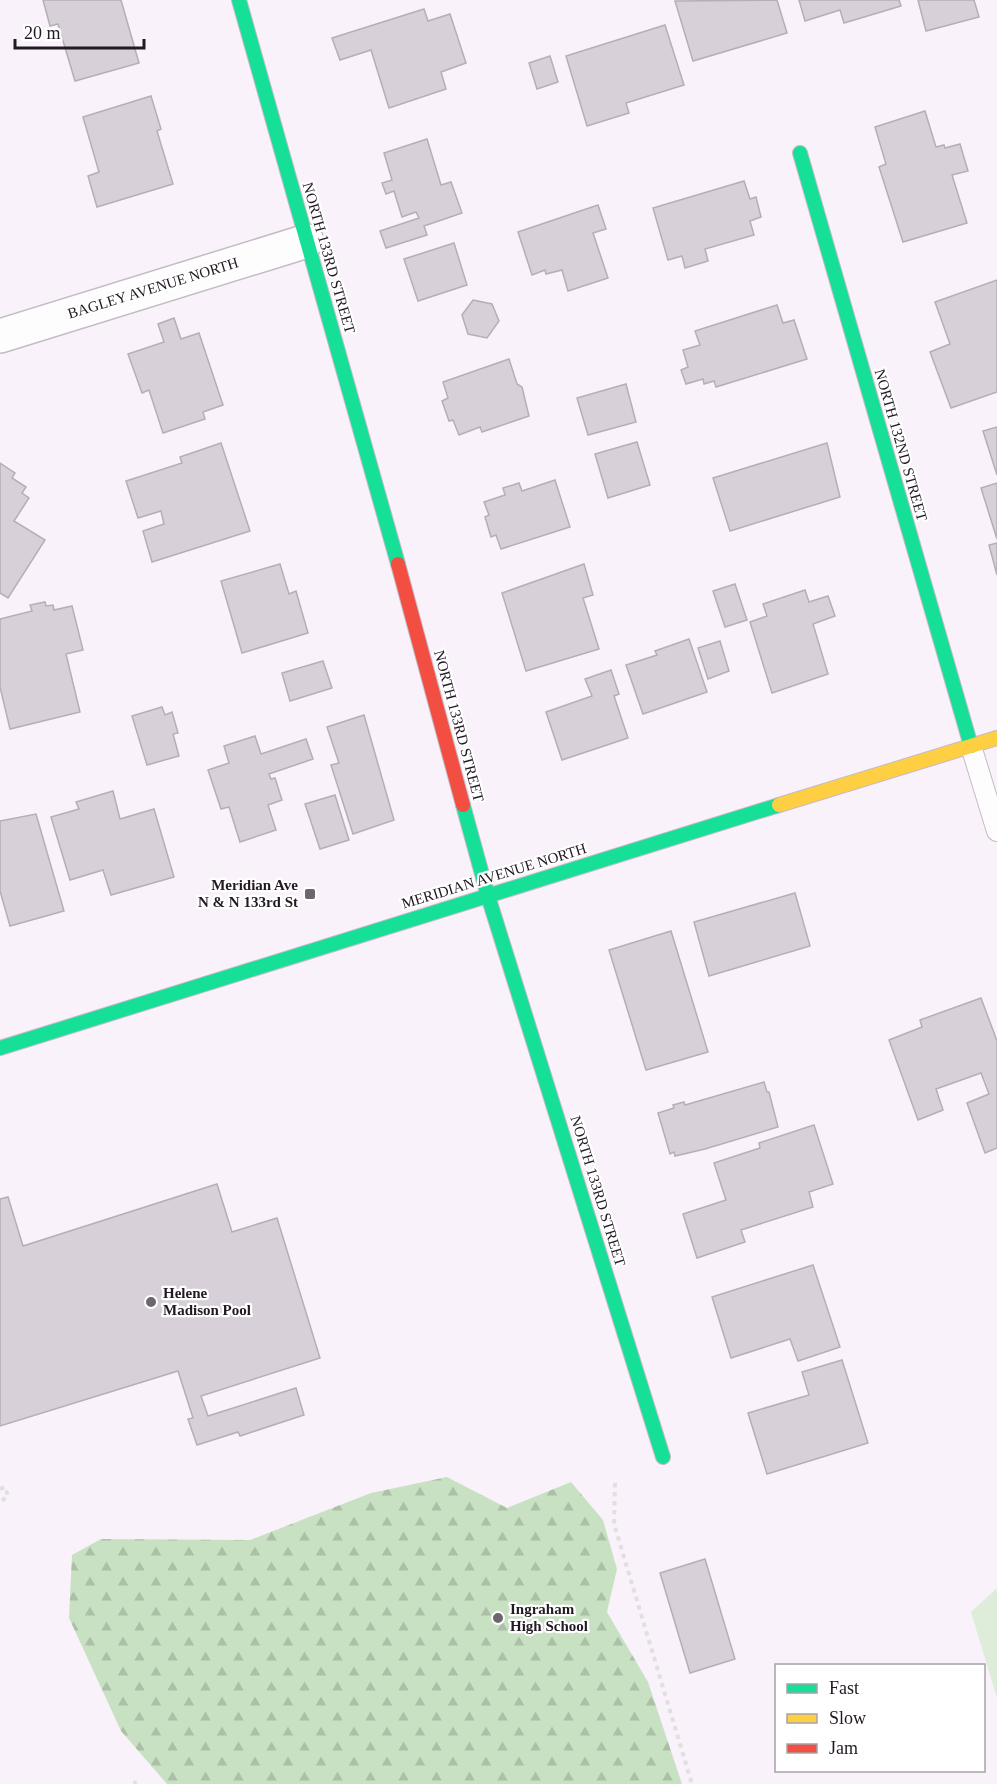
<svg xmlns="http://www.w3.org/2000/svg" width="997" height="1784" font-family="Georgia,serif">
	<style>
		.green { fill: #deecda }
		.forest { fill: url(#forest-firs) }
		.building { fill: #d8d0d9; stroke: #b6aeb6; stroke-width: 1.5 }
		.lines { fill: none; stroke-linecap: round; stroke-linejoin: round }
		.lane-casing { stroke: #c4bbc4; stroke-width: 22 }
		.street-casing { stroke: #c4bbc4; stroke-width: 36 }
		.fast-casing { stroke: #c4bbc4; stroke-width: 16 }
		.slow-casing { stroke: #c4bbc4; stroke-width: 16 }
		.jam-casing { stroke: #c4bbc4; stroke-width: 16 }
		.path { stroke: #e2dfe2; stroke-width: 4; stroke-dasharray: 4.5 4.5; stroke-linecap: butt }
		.lane { stroke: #fefdfe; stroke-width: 20 }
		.street { stroke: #fefdfe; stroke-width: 33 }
		.fast { stroke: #16e098; stroke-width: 14 }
		.slow { stroke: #ffcf43; stroke-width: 14 }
		.jam { stroke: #f24e42; stroke-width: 14 }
		.poi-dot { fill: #6e656e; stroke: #fff; stroke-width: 2 }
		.labels { text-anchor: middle; stroke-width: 4.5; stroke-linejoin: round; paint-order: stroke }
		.street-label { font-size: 15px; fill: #221923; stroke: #fff }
		.poi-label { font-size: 15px; font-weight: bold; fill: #221923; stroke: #fff; text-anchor: start }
	</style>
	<defs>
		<pattern id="forest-firs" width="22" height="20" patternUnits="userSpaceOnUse" patternTransform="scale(1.5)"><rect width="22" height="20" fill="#c9e1c3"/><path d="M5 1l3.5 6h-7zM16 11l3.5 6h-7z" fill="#acc0a7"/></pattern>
	</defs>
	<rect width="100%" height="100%" fill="#faf2fa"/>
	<!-- green -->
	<path class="green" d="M 997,1588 L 997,1698 L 971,1612 Z"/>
	<!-- forest -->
	<path class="forest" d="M 447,1477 L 507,1508 L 571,1482 L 603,1520 L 617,1569 L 607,1612 L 648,1682 L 682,1784 L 167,1784 L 121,1731 L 69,1618 L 72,1555 L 101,1539 L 250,1540 L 371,1493 Z"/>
	<!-- building -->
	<g class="building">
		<path d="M 43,0 L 121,0 L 139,63 L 75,81 L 58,24 L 50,26 Z"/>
		<path d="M 777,0 L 787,33 L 693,61 L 675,1 Z"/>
		<path d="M 799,0 L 899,0 L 901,6 L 844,23 L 840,10 L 805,21 Z"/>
		<path d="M 918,0 L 974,0 L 979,17 L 926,31 Z"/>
		<path d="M 424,9 L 428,21 L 450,14 L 466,63 L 441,72 L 446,89 L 389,108 L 371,50 L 340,60 L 332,38 Z"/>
		<path d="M 665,25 L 684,85 L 626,103 L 629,113 L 587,126 L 566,56 Z"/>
		<path d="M 550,56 L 558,82 L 537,89 L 529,63 Z"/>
		<path d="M 151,96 L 161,129 L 157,131 L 173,184 L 97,207 L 88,176 L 99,172 L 83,117 Z"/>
		<path d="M 925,111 L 936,147 L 944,145 L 945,148 L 960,144 L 968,171 L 952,175 L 967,223 L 903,242 L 879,167 L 886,164 L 875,127 Z"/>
		<path d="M 427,139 L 441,185 L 451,182 L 462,213 L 424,226 L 427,235 L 386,248 L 380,231 L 419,218 L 416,212 L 402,217 L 394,191 L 386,194 L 382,183 L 392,180 L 384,153 Z"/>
		<path d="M 744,181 L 750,199 L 756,197 L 761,217 L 750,221 L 754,235 L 705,249 L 708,261 L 685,268 L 682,256 L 668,260 L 653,208 Z"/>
		<path d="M 598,205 L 606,229 L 593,233 L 608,278 L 568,291 L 562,270 L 546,274 L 545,270 L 532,275 L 518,232 Z"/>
		<path d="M 454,243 L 467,285 L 418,301 L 404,259 Z"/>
		<path d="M 997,280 L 997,392 L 951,408 L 930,352 L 950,344 L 935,302 Z"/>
		<path d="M 473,300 L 492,304 L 499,321 L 487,338 L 468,334 L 462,315 Z"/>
		<path d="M 777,305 L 783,323 L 794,320 L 807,359 L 716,387 L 714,381 L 704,384 L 703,379 L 686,384 L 681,370 L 688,367 L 683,350 L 700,345 L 695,331 Z"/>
		<path d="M 174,318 L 181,339 L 199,333 L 223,405 L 203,412 L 205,419 L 163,433 L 149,390 L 142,393 L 128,354 L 164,342 L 158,324 Z"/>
		<path d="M 509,359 L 517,384 L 522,387 L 529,416 L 482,432 L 480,427 L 459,435 L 453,420 L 449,421 L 442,401 L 448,398 L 443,382 Z"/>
		<path d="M 626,384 L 636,422 L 588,435 L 577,398 Z"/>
		<path d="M 997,427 L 997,475 L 983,431 Z"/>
		<path d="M 637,442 L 650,485 L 608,498 L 595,454 Z"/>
		<path d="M 221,443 L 250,531 L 152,562 L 143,531 L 164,524 L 161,511 L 138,518 L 126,481 L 182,463 L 180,457 Z"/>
		<path d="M 827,443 L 840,497 L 730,531 L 713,478 Z"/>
		<path d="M 0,463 L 15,473 L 12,478 L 26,487 L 22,493 L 29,498 L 14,521 L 45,540 L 8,598 L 0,593 Z"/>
		<path d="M 555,480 L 570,527 L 501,549 L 496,535 L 491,537 L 485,517 L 489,515 L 484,502 L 505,495 L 503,488 L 519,483 L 522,491 Z"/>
		<path d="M 997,483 L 997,539 L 981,488 Z"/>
		<path d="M 997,543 L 997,575 L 989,545 Z"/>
		<path d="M 280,564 L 289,594 L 296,591 L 308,633 L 242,653 L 221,581 Z"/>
		<path d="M 584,564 L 593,595 L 583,598 L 599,649 L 526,671 L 502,593 Z"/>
		<path d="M 735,584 L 747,620 L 725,627 L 713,591 Z"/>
		<path d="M 805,590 L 809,602 L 828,596 L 835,616 L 813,624 L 828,674 L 772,693 L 750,622 L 767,616 L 763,604 Z"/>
		<path d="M 45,602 L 46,606 L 53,605 L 54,610 L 72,606 L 83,650 L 66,654 L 80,712 L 10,729 L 0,687 L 0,619 L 32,611 L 30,605 Z"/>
		<path d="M 689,639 L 707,692 L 643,714 L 626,665 L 657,655 L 655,651 Z"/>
		<path d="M 720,641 L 729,671 L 708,679 L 698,648 Z"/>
		<path d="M 323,661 L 332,688 L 290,701 L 282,673 Z"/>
		<path d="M 611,670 L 619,694 L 614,696 L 628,738 L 562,760 L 546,712 L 592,696 L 585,679 Z"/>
		<path d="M 162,707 L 165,715 L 172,712 L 178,733 L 173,734 L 179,756 L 147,765 L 132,716 Z"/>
		<path d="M 364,715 L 394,820 L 353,834 L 331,765 L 339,763 L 327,727 Z"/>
		<path d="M 255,736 L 261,754 L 306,739 L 313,759 L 269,774 L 271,779 L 275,778 L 282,800 L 268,805 L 276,830 L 240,842 L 229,807 L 221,809 L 208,770 L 229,763 L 224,746 Z"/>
		<path d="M 113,791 L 120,819 L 154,809 L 174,877 L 111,895 L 103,870 L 70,880 L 51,817 L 79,809 L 76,802 Z"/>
		<path d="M 335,795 L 349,840 L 320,849 L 305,804 Z"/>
		<path d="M 36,814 L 64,911 L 10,926 L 0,891 L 0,821 Z"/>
		<path d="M 795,893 L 810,946 L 709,976 L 694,922 Z"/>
		<path d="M 671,931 L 708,1052 L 646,1070 L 609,950 Z"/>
		<path d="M 981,998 L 997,1041 L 997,1148 L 985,1153 L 967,1103 L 989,1094 L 981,1073 L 936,1089 L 943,1110 L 918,1120 L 889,1040 L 922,1027 L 920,1020 Z"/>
		<path d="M 764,1082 L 767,1092 L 769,1092 L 778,1127 L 705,1149 L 675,1156 L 674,1152 L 670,1154 L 658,1113 L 674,1108 L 673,1105 L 684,1102 L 685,1105 Z"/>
		<path d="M 814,1125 L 833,1184 L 809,1192 L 813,1207 L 741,1230 L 745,1242 L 697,1258 L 683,1214 L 726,1200 L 714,1163 L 760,1148 L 759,1143 Z"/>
		<path d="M 217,1184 L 232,1232 L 277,1218 L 320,1358 L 201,1396 L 208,1416 L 296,1388 L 304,1415 L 240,1436 L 238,1432 L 197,1445 L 188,1419 L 193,1418 L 178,1371 L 0,1426 L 0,1199 L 8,1197 L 23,1246 Z"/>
		<path d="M 813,1265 L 840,1347 L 798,1361 L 790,1339 L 731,1358 L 712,1297 Z"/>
		<path d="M 842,1360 L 868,1443 L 767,1474 L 748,1413 L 809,1395 L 802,1372 Z"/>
		<path d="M 705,1559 L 735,1659 L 690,1673 L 660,1573 Z"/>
	</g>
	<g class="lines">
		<!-- lane casing -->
		<g class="lane-casing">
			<path id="lane" d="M 971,746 L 997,831"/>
		</g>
		<!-- street casing -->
		<g class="street-casing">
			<path id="street" d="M 0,336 L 307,241"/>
		</g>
		<!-- fast casing -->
		<g class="fast-casing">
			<g id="fast">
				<path d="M 239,0 L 398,564"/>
				<path d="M 800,153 L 971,746"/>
				<path d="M 463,805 L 488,896 L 663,1457"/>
				<path d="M 0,1048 L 779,805"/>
			</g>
		</g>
		<!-- slow casing -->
		<g class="slow-casing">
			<path id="slow" d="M 779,805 L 997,738"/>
		</g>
		<!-- jam casing -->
		<g class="jam-casing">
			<path id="jam" d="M 398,564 L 463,805"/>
		</g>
		<!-- path -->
		<g class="path">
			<path d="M 615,1483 L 614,1524 L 692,1784"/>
			<path d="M 0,1489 L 5,1487 L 8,1496 L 0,1502"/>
			<path d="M 134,1784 L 136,1781"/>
		</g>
		<!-- lane -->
		<use href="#lane" class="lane"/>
		<!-- street -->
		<use href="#street" class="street"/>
		<!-- fast -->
		<use href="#fast" class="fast"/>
		<!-- slow -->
		<use href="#slow" class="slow"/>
		<!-- jam -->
		<use href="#jam" class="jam"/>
	</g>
	<!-- markers -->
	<g class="poi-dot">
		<rect x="304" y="888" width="12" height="12" rx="3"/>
		<circle cx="151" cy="1302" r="6"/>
		<circle cx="498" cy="1618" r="6"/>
	</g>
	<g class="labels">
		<!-- street labels -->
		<g class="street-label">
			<text transform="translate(329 258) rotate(74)" y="5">NORTH 133RD STREET</text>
			<text transform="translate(153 288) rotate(-17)" y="5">BAGLEY AVENUE NORTH</text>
			<text transform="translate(901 445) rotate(74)" y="5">NORTH 132ND STREET</text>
			<text transform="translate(459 726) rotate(75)" y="5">NORTH 133RD STREET</text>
			<text transform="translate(494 876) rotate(-17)" y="5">MERIDIAN AVENUE NORTH</text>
			<text transform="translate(598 1191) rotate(73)" y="5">NORTH 133RD STREET</text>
		</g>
		<!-- poi labels -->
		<g class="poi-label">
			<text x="298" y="890" text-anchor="end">Meridian Ave<tspan x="298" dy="17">N &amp; N 133rd St</tspan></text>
			<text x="163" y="1298">Helene<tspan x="163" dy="17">Madison Pool</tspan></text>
			<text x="510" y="1614">Ingraham<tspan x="510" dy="17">High School</tspan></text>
		</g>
	</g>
	<!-- legend -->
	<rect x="775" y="1664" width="210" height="108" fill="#ffffff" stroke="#a7a3a7" stroke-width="1.5"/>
	<rect x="787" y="1684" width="30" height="9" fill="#16e098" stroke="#a7a3a7" stroke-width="1.5"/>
	<text x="829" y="1694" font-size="18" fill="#221923">Fast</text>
	<rect x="787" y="1714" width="30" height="9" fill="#ffcf43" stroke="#a7a3a7" stroke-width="1.5"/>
	<text x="829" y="1724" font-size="18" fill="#221923">Slow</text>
	<rect x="787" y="1744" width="30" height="9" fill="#f24e42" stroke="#a7a3a7" stroke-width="1.5"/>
	<text x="829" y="1754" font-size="18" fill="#221923">Jam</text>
	<!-- scale -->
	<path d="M15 39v9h129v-9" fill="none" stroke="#221923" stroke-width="3"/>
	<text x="24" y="39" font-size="18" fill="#221923" stroke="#ffffff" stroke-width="4.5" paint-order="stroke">20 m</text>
</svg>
